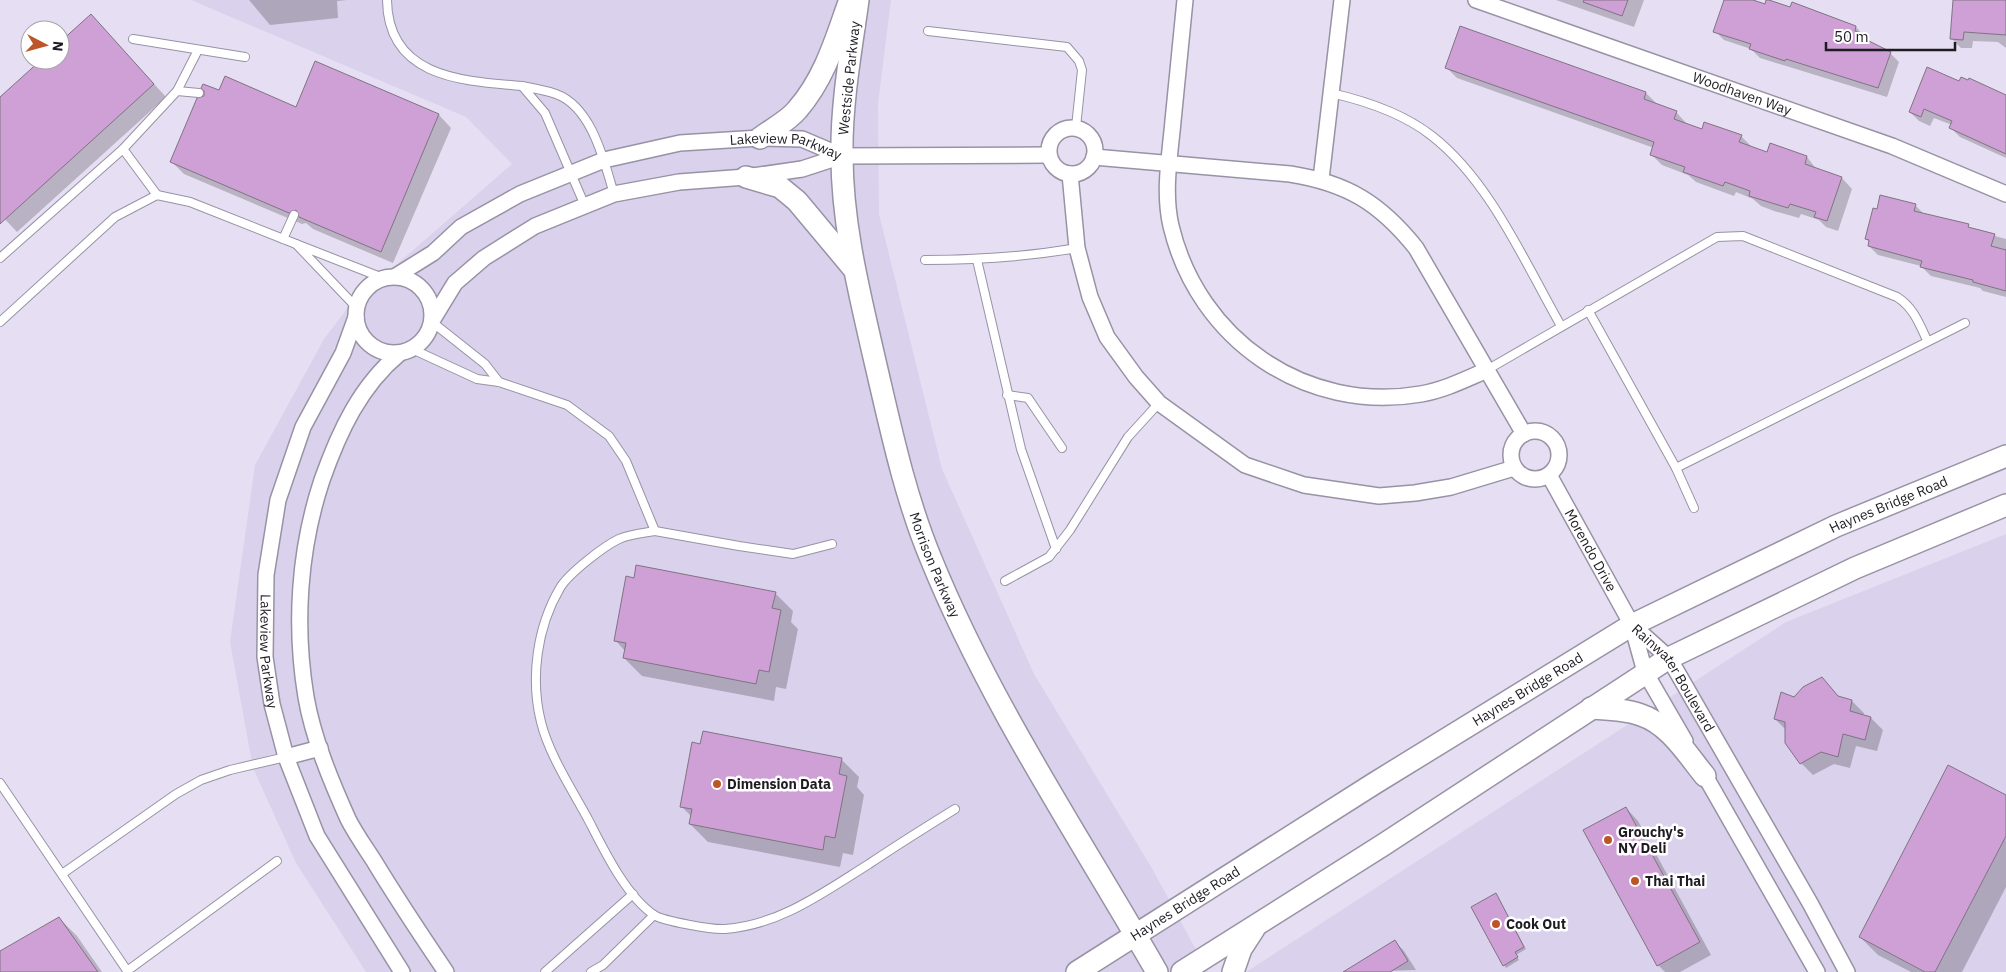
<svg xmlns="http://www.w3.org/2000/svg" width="2006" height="972" font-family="'IBM Plex Sans',sans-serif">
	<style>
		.built { fill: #dad1ec }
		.shadow { fill: #0003 }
		.building { fill: #cea0d6; stroke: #807382 }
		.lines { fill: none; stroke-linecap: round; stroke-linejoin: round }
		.service-casing { stroke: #9892a4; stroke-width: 10 }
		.minor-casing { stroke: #9892a4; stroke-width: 18 }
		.secondary-casing { stroke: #9892a4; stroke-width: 24 }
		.service { stroke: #fff; stroke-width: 8 }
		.minor { stroke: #fff; stroke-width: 15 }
		.secondary { stroke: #fff; stroke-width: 21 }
		.poi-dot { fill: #bc5628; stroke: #fff; stroke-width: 2 }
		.labels { text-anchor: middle; stroke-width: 5; stroke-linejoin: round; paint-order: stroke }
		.street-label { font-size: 14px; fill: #1e1b23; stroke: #fff }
		.poi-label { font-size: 14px; font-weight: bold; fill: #1e1b23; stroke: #fff; text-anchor: start }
	</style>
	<rect width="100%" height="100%" fill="#e6dff3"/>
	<!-- built -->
	<g class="built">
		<path d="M 191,0 L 891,0 L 878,104 L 879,214 L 942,469 L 1034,674 L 1153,870 L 1208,972 L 366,972 L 296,863 L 253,768 L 230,642 L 255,465 L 324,339 L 350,305 L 512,164 L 466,117 Z"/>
		<path d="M 2006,534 L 2006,972 L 1246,972 L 1786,622 Z"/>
	</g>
	<!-- shadow -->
	<g class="shadow">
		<path d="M 249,0 L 347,0 L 337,1 L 338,18 L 270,25 Z"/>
		<path d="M 1556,0 L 1644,0 L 1634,27 Z"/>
		<path d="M 1725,0 L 1749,0 L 1856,27 L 1870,43 L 1890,53 L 1899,62 L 1887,97 L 1760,58 L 1751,49 L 1724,40 L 1715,31 Z"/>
		<path d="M 1954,0 L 2006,0 L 2006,48 L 1998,42 L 1973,41 L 1972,48 L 1961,48 L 1951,38 Z"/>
		<path d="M 91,15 L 166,97 L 17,232 L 0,214 L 0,99 L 42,60 L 60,60 L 60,44 Z"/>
		<path d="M 1461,28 L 1646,93 L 1657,104 L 1676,112 L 1687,124 L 1703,130 L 1741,136 L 1752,147 L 1768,154 L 1771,145 L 1807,157 L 1817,170 L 1842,178 L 1852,189 L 1838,231 L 1826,227 L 1819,220 L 1801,214 L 1799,218 L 1774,211 L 1761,206 L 1753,199 L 1736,192 L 1734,196 L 1696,182 L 1688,175 L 1662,165 L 1651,154 L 1654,148 L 1457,78 L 1447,68 Z"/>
		<path d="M 316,63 L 439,115 L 451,128 L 393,263 L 313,229 L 306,223 L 302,224 L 184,174 L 171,161 L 219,92 L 296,108 Z"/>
		<path d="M 1960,82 L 2006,96 L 2006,158 L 1960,137 L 1951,128 L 1952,125 L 1934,118 L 1930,126 L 1919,121 L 1910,112 Z"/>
		<path d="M 1915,205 L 1924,214 L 1968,226 L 1973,230 L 2006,239 L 2006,297 L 1983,291 L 1980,288 L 1931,276 L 1921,266 L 1878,255 L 1869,246 L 1870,242 L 1866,239 Z"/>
		<path d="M 775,593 L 793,611 L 791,622 L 798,629 L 786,689 L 776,687 L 774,701 L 642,676 L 624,658 L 625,651 L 615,640 Z"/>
		<path d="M 1822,678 L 1840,698 L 1852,701 L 1864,713 L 1863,716 L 1871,718 L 1883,730 L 1877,751 L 1856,746 L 1850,768 L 1834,764 L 1813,775 L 1801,763 L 1786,730 L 1775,719 L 1795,699 Z"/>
		<path d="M 701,745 L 841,759 L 859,777 L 857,787 L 864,795 L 853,855 L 843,853 L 840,867 L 708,842 L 690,824 L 692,817 L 681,806 Z"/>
		<path d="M 2006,797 L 2006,887 L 1962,972 L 1911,972 L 1878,955 L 1860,937 Z"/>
		<path d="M 1626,808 L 1638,821 L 1711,955 L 1680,972 L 1665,972 L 1658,965 Z"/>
		<path d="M 1498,897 L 1526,949 L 1516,955 L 1519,960 L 1506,968 L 1504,965 Z"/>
		<path d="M 59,918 L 77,936 L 102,972 L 0,972 L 0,953 Z"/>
		<path d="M 1395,942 L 1404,951 L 1416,970 L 1346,972 Z"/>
	</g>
	<!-- building -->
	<g class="building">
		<path d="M 1584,0 L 1628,0 L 1622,16 L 1583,2 Z"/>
		<path d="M 1724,0 L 1753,0 L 1765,4 L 1766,0 L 1769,0 L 1790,7 L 1792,2 L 1856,26 L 1855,31 L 1862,34 L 1861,37 L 1891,52 L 1878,88 L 1786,59 L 1785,61 L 1749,49 L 1751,44 L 1713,32 Z"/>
		<path d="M 1953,0 L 2006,0 L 2006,35 L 1964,32 L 1963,40 L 1950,39 Z"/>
		<path d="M 91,14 L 154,84 L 0,224 L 0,97 L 41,60 L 60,60 L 60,42 Z"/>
		<path d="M 1460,26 L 1646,92 L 1644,99 L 1677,111 L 1674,119 L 1702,129 L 1704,122 L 1742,135 L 1739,142 L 1767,152 L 1770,143 L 1807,156 L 1805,164 L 1842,177 L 1827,221 L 1814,217 L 1816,212 L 1790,204 L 1788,208 L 1749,196 L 1750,191 L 1725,182 L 1723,186 L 1683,172 L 1685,167 L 1650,155 L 1654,142 L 1445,68 Z"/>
		<path d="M 315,61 L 439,114 L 381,252 L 299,217 L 296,210 L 289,213 L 170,162 L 197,98 L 204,96 L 204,91 L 201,88 L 203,84 L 219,90 L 225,76 L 296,107 Z"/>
		<path d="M 1927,67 L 1959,81 L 1961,77 L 1968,80 L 1969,78 L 2006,95 L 2006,154 L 1949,128 L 1952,121 L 1924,109 L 1921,117 L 1909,112 Z"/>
		<path d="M 1880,195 L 1916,204 L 1914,211 L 1969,224 L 1968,227 L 1995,234 L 1991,246 L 2006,250 L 2006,291 L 1973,282 L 1973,280 L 1920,267 L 1922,261 L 1868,246 L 1869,240 L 1865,239 L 1873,208 L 1877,209 Z"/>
		<path d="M 636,565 L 776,592 L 772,608 L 781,610 L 769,672 L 759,670 L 756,684 L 623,658 L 626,643 L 614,641 L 626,576 L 634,578 Z"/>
		<path d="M 1822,677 L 1838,696 L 1852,700 L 1850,711 L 1871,717 L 1865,740 L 1843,734 L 1838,757 L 1821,752 L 1800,764 L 1785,743 L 1785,722 L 1774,719 L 1781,692 L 1794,697 L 1803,687 Z"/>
		<path d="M 703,731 L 842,758 L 839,774 L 847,776 L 835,838 L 825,836 L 823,850 L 689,824 L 692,809 L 680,807 L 692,742 L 700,744 Z"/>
		<path d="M 1948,765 L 2006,795 L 2006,836 L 1935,972 L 1925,972 L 1859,937 Z"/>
		<path d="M 1626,807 L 1700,942 L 1657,966 L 1583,830 Z"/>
		<path d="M 1496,893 L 1524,947 L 1515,952 L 1518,957 L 1503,966 L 1471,907 Z"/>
		<path d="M 59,917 L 98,972 L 0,972 L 0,951 Z"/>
		<path d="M 1395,940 L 1408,961 L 1390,972 L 1343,972 Z"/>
	</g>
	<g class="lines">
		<!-- service casing -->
		<g class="service-casing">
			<g id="service">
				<path d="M 387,0 C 388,78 463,81 522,86"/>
				<path d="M 928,31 L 1067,47 L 1079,61 L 1082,70 L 1076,127"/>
				<path d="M 133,39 L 245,57"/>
				<path d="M 177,91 L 198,50"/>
				<path d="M 1331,93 C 1366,101 1403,113 1432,136 C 1490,181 1525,263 1561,326"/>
				<path d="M 123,149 L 157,195"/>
				<path d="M 585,206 L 545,113 L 522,86 C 533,88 545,90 556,94 C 592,107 604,161 614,194"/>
				<path d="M 283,239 L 294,215"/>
				<path d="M 0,258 L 123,149 L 177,91 L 199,93"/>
				<path d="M 925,260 C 977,260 1026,257 1077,248"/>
				<path d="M 977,260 L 1021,449 L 1056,549"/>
				<path d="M 357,308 L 296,244 L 383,278"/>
				<path d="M 1588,310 L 1676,468 L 1694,508"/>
				<path d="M 0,322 L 115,217 L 157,195 L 190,202 L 296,244"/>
				<path d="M 432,322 L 485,364 L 499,382"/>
				<path d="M 412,349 L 477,379 L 499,382 L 567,405 L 609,436 L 626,461 L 655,531 L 739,546 L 793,554 L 832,544"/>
				<path d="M 1485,371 L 1717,237 L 1743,236 L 1897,297 C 1913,307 1919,323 1927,340"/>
				<path d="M 1007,395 L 1028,398 L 1062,448"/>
				<path d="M 1676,468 L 1965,323"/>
				<path d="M 655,531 C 644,533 630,534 619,539 C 604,546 568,574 560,588 C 537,627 530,678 541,722 C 549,755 573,791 589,821 C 604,850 626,896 654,915 C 663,921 713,930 725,929 C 780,925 824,892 869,864 C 897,845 926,827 955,809"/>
				<path d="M 1005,581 L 1049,557 L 1070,530 L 1128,437 L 1159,403"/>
				<path d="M 0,783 L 128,972"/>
				<path d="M 62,874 L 176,794 L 201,780 L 230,770 L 286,757"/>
				<path d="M 127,971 L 277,861"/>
				<path d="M 545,972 L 633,894"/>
				<path d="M 591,972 L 603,965 L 654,915"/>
			</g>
		</g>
		<!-- minor casing -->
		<g class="minor-casing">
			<g id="minor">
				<path d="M 1185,0 C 1181,40 1177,80 1173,121 C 1170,155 1163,192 1171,226 C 1198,340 1306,414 1421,394 C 1444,390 1464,380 1485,371"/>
				<path id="s1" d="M 1476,0 L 1892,146 L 2006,194"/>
				<circle cx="1072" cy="151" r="23"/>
				<path d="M 1094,157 L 1290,174 C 1347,183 1380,203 1416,248 L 1524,434"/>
				<path d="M 1070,174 L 1077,248 L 1090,297 L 1107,337 L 1136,377 L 1159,403 L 1245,465 L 1304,485 L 1379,496 L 1415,493 L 1451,487 L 1514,468"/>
				<path d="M 1321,179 L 1342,0"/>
				<path id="s2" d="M 396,276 L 433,253 L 461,227 L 520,194 L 604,160 L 680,143 L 760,138 L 802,139 L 842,156"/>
				<circle cx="394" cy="315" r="38"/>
				<path id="s3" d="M 356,317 L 343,353 L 303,427 L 278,500 L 266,575 L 265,657 L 272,704 L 286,757 L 317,836 L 402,972"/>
				<path d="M 433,319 L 455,283 L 484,258 L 535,226 L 614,194 L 679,182 L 746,177 L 802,169 L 842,156 L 1049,155"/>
				<path d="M 400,353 C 360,386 339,432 322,480 C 299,549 294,625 306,697 C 313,738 331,781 348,819 C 355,833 365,847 374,861 C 397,899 421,935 446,972"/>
				<circle cx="1535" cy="455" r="24"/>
				<path id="s4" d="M 1549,475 L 1632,625 L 1645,672 L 1685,741"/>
				<path id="s5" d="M 1632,625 L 1669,658 L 1810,903 L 1847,972"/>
				<path d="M 286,757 L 320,748"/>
				<path d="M 1700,767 L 1817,972"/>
			</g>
		</g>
		<!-- secondary casing -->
		<g class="secondary-casing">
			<g id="secondary">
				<path id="s6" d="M 858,0 C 851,51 841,104 842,156 C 842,224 859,291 874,357 C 890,425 904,494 931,559 C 990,704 1079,836 1157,972"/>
				<path d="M 760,138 C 772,129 788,121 797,110 C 824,79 835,42 848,5"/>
				<path d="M 746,177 L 780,187 L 797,201 L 853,268"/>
				<path d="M 1591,708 C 1607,709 1626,709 1641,715 C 1669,724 1687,754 1705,776"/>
				<path id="s7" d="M 1077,972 L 1375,783 L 1632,625 L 1836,526 L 2006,456"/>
				<path d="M 1182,972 L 1383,845 L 1669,658 L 1855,568 L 2006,505"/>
				<path d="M 1233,972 L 1241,949 L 1254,929"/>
			</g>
		</g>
		<!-- service -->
		<use href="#service" class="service"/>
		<!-- minor -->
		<use href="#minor" class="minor"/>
		<!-- secondary -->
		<use href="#secondary" class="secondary"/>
	</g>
	<!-- markers -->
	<g class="poi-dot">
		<circle cx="717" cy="784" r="5"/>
		<circle cx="1608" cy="840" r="5"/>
		<circle cx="1635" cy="881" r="5"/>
		<circle cx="1496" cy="924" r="5"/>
	</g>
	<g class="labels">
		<!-- street labels -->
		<g class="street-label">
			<text transform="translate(849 78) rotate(-84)" y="5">Westside Parkway</text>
			<text dy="5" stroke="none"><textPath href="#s1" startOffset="282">Woodhaven Way</textPath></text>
			<text dy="5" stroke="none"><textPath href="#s2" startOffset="425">Lakeview Parkway</textPath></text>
			<text dy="5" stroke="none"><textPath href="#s7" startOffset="938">Haynes Bridge Road</textPath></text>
			<text dy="5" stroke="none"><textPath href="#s4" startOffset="86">Morendo Drive</textPath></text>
			<text dy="5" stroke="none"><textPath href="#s6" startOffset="578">Morrison Parkway</textPath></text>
			<text dy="5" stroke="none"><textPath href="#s3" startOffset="352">Lakeview Parkway</textPath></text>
			<text dy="5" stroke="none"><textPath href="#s5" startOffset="68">Rainwater Boulevard</textPath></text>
			<text dy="5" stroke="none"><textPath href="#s7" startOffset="532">Haynes Bridge Road</textPath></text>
			<text dy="5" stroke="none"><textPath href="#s7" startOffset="128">Haynes Bridge Road</textPath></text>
		</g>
		<!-- poi labels -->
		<g class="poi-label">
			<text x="727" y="789">Dimension Data</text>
			<text x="1618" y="837">Grouchy's<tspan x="1618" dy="16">NY Deli</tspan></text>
			<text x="1645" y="886">Thai Thai</text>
			<text x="1506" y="929">Cook Out</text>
		</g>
	</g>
	<!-- north arrow -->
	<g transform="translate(45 45) rotate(96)"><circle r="24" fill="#ffffff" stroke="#a5a4a7"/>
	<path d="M0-4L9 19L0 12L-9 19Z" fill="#bc5628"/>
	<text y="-8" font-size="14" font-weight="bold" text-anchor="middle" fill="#1e1b23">N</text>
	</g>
	<!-- scale -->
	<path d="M1826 42v8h129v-8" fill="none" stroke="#1e1b23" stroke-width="2.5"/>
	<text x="1834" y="42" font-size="15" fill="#1e1b23" stroke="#ffffff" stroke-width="4" paint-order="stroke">50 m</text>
</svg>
